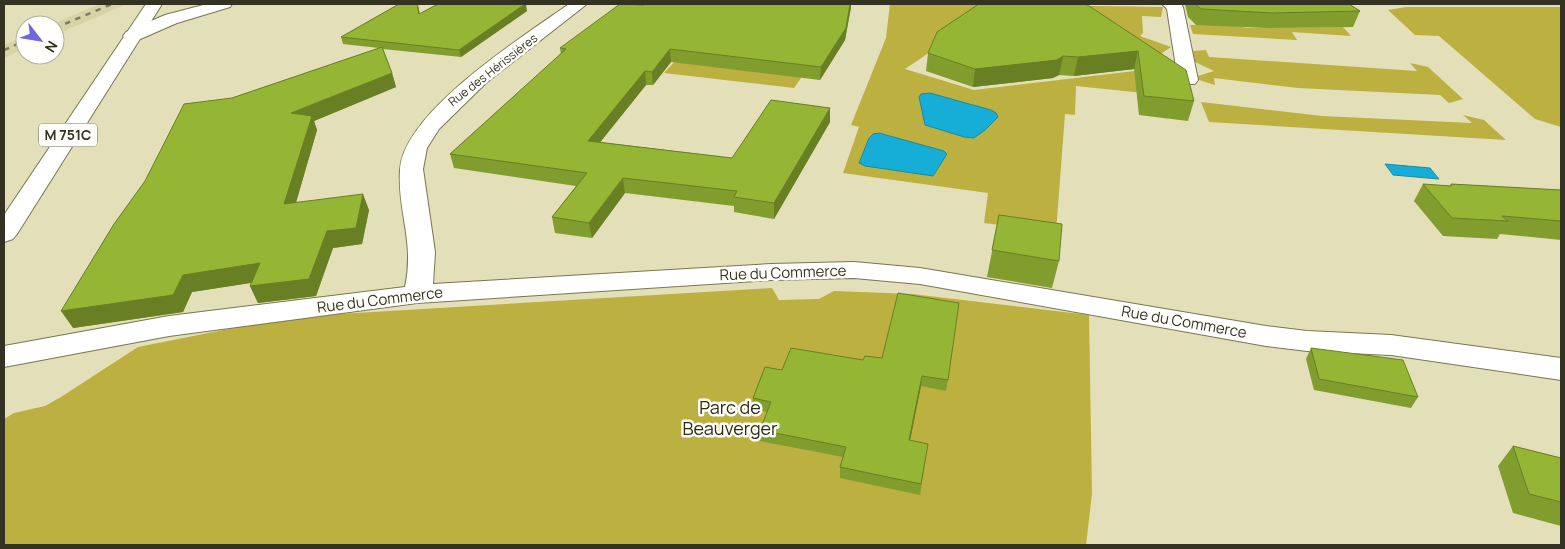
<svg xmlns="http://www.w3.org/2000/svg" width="1565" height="549" font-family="Manrope,sans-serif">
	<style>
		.built { fill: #d7d3a5 }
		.green { fill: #bcb041 }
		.water { fill: #16aed6; stroke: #1f89a0 }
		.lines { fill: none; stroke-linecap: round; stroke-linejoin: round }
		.minor-casing { stroke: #797652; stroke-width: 2 }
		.major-casing { stroke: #797652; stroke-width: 2 }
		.minor { fill: #fff; fill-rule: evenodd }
		.major { fill: #fff; fill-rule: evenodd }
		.rail { stroke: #7f7c63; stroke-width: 2.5; stroke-dasharray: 5.5 5.5; stroke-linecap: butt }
		.wall { fill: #809d2d }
		.shaded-wall { fill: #687f24 }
		.building { fill: #95b634; stroke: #687f24 }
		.labels { text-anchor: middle; stroke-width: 5; stroke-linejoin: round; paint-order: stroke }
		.far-street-label { font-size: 12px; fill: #343223; stroke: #fffefa }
		.shield { fill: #fffefa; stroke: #716f64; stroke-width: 1 }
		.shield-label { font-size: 14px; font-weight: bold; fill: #343223 }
		.street-label { font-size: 15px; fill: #343223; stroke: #fffefa }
		.near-park-label { font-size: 18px; fill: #2e2c15; stroke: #fffefa }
	</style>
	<rect width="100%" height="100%" fill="#e3dfb8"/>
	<!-- built -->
	<g class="built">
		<path d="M 100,4 L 127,4 L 55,35 L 55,25 L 50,25 Z"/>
		<path d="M 25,36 L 25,48 L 4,58 L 4,45 Z"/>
	</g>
	<!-- green -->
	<g class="green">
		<path d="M 728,4 L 801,78 L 794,88 L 664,73 Z"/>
		<path d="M 890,4 L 1001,4 L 905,69 L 974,90 L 1152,69 L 1030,5 L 1163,7 L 1161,17 L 1142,16 L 1143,33 L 1140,36 L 1171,47 L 1162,53 L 1141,56 L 1182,97 L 1076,86 L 1075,115 L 1065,114 L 1056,232 L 984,223 L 988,193 L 843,173 L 859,127 L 851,125 L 886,38 Z"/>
		<path d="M 1406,7 L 1561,7 L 1561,127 L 1535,119 L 1439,36 L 1415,35 L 1388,10 Z"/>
		<path d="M 1190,25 L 1232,25 L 1247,28 L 1343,27 L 1351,36 L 1292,32 L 1297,40 L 1193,34 Z"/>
		<path d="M 1206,50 L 1209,57 L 1417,71 L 1410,63 L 1428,67 L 1463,99 L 1449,103 L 1440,95 L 1298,88 L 1214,78 L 1215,85 L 1199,80 L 1198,76 L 1214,71 L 1195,62 L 1193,51 Z"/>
		<path d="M 1201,102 L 1322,116 L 1472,123 L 1463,115 L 1484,120 L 1506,140 L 1209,122 Z"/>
		<path d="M 772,288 L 779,300 L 819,299 L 834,291 L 912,294 L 1089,315 L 1092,494 L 1086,545 L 4,545 L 4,419 L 14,413 L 45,406 L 61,397 L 138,347 L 289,317 Z"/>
	</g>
	<!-- water -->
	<g class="water">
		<path d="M 930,93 L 991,110 L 996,113 L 998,117 L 985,130 L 974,138 L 964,137 L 925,125 L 919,97 L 921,94 Z"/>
		<path d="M 879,133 L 944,151 L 947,154 L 933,176 L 865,166 L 859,163 L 869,138 L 873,134 Z"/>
		<path d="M 1385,164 L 1430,168 L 1439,179 L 1393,175 Z"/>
	</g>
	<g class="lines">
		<!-- minor casing -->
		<g class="minor-casing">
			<g id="minor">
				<path d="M 207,4 L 232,4 L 230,7 L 177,23 L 138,40 L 126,40 L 123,36 L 126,32 L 165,15 Z"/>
				<path d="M 569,4 L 587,4 L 486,83 L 439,129 L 427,148 L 423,169 L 435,252 L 433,284 L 771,264 L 854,262 L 920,268 L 1266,326 L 1307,331 L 1391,335 L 1561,358 L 1561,380 L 1391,355 L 1307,351 L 1266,346 L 920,284 L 854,278 L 771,280 L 417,303 L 169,336 L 4,367 L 4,346 L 169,316 L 405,287 C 415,241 397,211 400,170 C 403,112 524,36 569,4 Z"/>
				<path d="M 1162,4 L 1181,4 L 1183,7 L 1198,80 L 1195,84 L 1181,84 L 1178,80 L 1167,9 Z"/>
			</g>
		</g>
		<!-- major casing -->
		<g class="major-casing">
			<path id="major" d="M 146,4 L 162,4 L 17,234 L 13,239 L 4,242 L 4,215 Z"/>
		</g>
		<!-- minor -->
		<use href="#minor" class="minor"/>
		<!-- major -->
		<use href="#major" class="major"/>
		<!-- rail -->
		<g class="rail">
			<path d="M 55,28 L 112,4"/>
			<path d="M 4,50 L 25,41"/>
		</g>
	</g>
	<!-- wall -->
	<g class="wall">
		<path d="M 399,4 L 418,4 L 420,14 L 527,11 L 461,57 L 383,49 L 392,73 L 396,87 L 314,121 L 317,130 L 296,202 L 369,210 L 362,244 L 333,248 L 316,296 L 258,303 L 250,286 L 251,283 L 192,292 L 183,312 L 73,328 L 145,181 L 232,98 L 379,48 L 343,44 L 341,37 Z"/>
		<path d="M 1086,4 L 1194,101 L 1188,121 L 1139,115 L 1134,69 L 1074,76 L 1059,75 L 1053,78 L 973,87 L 926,71 L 928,53 Z"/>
		<path d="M 1185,4 L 1349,4 L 1360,11 L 1353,27 L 1267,28 L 1196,25 L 1188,17 Z"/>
		<path d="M 644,5 L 851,7 L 845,40 L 820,80 L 671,62 L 653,85 L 646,85 L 600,142 L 732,158 L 830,122 L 774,219 L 734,212 L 734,206 L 625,193 L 592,238 L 555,233 L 552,217 L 576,186 L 454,168 L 450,154 L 561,54 L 560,48 Z"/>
		<path d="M 1423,184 L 1450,186 L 1451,184 L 1561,190 L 1561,240 L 1500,234 L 1497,239 L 1443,236 L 1414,201 Z"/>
		<path d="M 999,215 L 1059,261 L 1052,288 L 987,277 Z"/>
		<path d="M 1311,348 L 1418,397 L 1411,408 L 1314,390 L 1306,359 Z"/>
		<path d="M 863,360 L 948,380 L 946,391 L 921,386 L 910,440 L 928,444 L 920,495 L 840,478 L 840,467 L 843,457 L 760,441 L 760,430 L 767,412 L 753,409 L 753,398 L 782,370 Z"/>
		<path d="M 1513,446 L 1561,458 L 1561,526 L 1513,513 L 1498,466 Z"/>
	</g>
	<!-- shaded-wall -->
	<g class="shaded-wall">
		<path d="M 525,4 L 526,4 L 527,11 L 461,57 L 459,50 Z"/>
		<path d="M 850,4 L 851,4 L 851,7 L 845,40 L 820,80 L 821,67 Z"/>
		<path d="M 670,49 L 671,62 L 653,85 L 652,72 Z"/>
		<path d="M 1138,51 L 1134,69 L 1074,76 L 1078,57 Z"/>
		<path d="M 1063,56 L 1059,75 L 1053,78 L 973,87 L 975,69 Z"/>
		<path d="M 645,71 L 646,85 L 590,155 L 588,141 Z"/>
		<path d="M 392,73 L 396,87 L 314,121 L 317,130 L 291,220 L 284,204 L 291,113 Z"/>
		<path d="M 830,108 L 830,122 L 774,219 L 774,203 Z"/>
		<path d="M 623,178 L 625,193 L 592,238 L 589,223 Z"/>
		<path d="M 363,194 L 369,210 L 362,244 L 333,248 L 316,296 L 258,303 L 250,286 L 327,231 Z"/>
		<path d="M 260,263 L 268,280 L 192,292 L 183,312 L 73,328 L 61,311 L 183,275 Z"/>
		<path d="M 922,376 L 921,386 L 908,451 L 909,440 Z"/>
	</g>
	<!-- building -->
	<g class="building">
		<path d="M 399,4 L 417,4 L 419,14 L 438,4 L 525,4 L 459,50 L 341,37 Z"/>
		<path d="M 620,4 L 644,5 L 645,4 L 850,4 L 846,28 L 821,67 L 670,49 L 652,72 L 645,71 L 588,141 L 732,158 L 771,100 L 830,108 L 774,203 L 734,197 L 737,191 L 623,178 L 589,223 L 552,217 L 587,173 L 450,154 L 566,49 L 560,48 Z"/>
		<path d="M 979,4 L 1086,4 L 1186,70 L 1194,101 L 1144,96 L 1138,51 L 1078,57 L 1063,56 L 1057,60 L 975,69 L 928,53 L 937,32 Z"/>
		<path d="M 1195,4 L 1349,4 L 1360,11 L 1272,13 L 1201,9 Z"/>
		<path d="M 382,47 L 392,73 L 291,113 L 312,116 L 284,204 L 363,194 L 356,228 L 327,231 L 309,279 L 250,286 L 260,263 L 183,275 L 173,295 L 61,311 L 114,224 L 145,181 L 184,104 L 232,98 Z"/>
		<path d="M 1423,184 L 1451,186 L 1451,184 L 1561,190 L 1561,221 L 1502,216 L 1508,221 L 1452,218 Z"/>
		<path d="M 999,215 L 1062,224 L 1059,261 L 992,250 Z"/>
		<path d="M 898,293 L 959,303 L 948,380 L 922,376 L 909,440 L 928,444 L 921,484 L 840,467 L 846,447 L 760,430 L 771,402 L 753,398 L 765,367 L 782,370 L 791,348 L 863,360 L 865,356 L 882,358 Z"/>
		<path d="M 1311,348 L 1403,360 L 1418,397 L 1319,379 Z"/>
		<path d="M 1513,446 L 1561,458 L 1561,502 L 1529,494 Z"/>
	</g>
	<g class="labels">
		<!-- far-street labels -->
		<g class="far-street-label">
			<text transform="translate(493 70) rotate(-38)" y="4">Rue des Hérissières</text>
		</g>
		<!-- shield labels -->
		<rect class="shield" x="39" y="123.5" width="58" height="23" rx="4"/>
		<g class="shield-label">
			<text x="68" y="140">M 751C</text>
		</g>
		<!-- street labels -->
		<g class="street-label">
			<text transform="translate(783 273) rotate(-2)" y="5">Rue du Commerce</text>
			<text transform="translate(380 300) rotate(-7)" y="5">Rue du Commerce</text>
			<text transform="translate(1184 322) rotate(10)" y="5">Rue du Commerce</text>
		</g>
		<!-- near-park labels -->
		<g class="near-park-label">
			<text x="730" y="414">Parc de<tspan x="730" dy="21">Beauverger</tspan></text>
		</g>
	</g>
	<!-- border -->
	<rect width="1565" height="549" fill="none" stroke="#343223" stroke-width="10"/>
	<!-- north arrow -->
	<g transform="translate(40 40) rotate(121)"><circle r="24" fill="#fffefa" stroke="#aeaca4"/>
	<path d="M0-4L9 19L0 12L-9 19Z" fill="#7066e0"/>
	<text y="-8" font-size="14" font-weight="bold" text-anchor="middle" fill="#343223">N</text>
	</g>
</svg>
